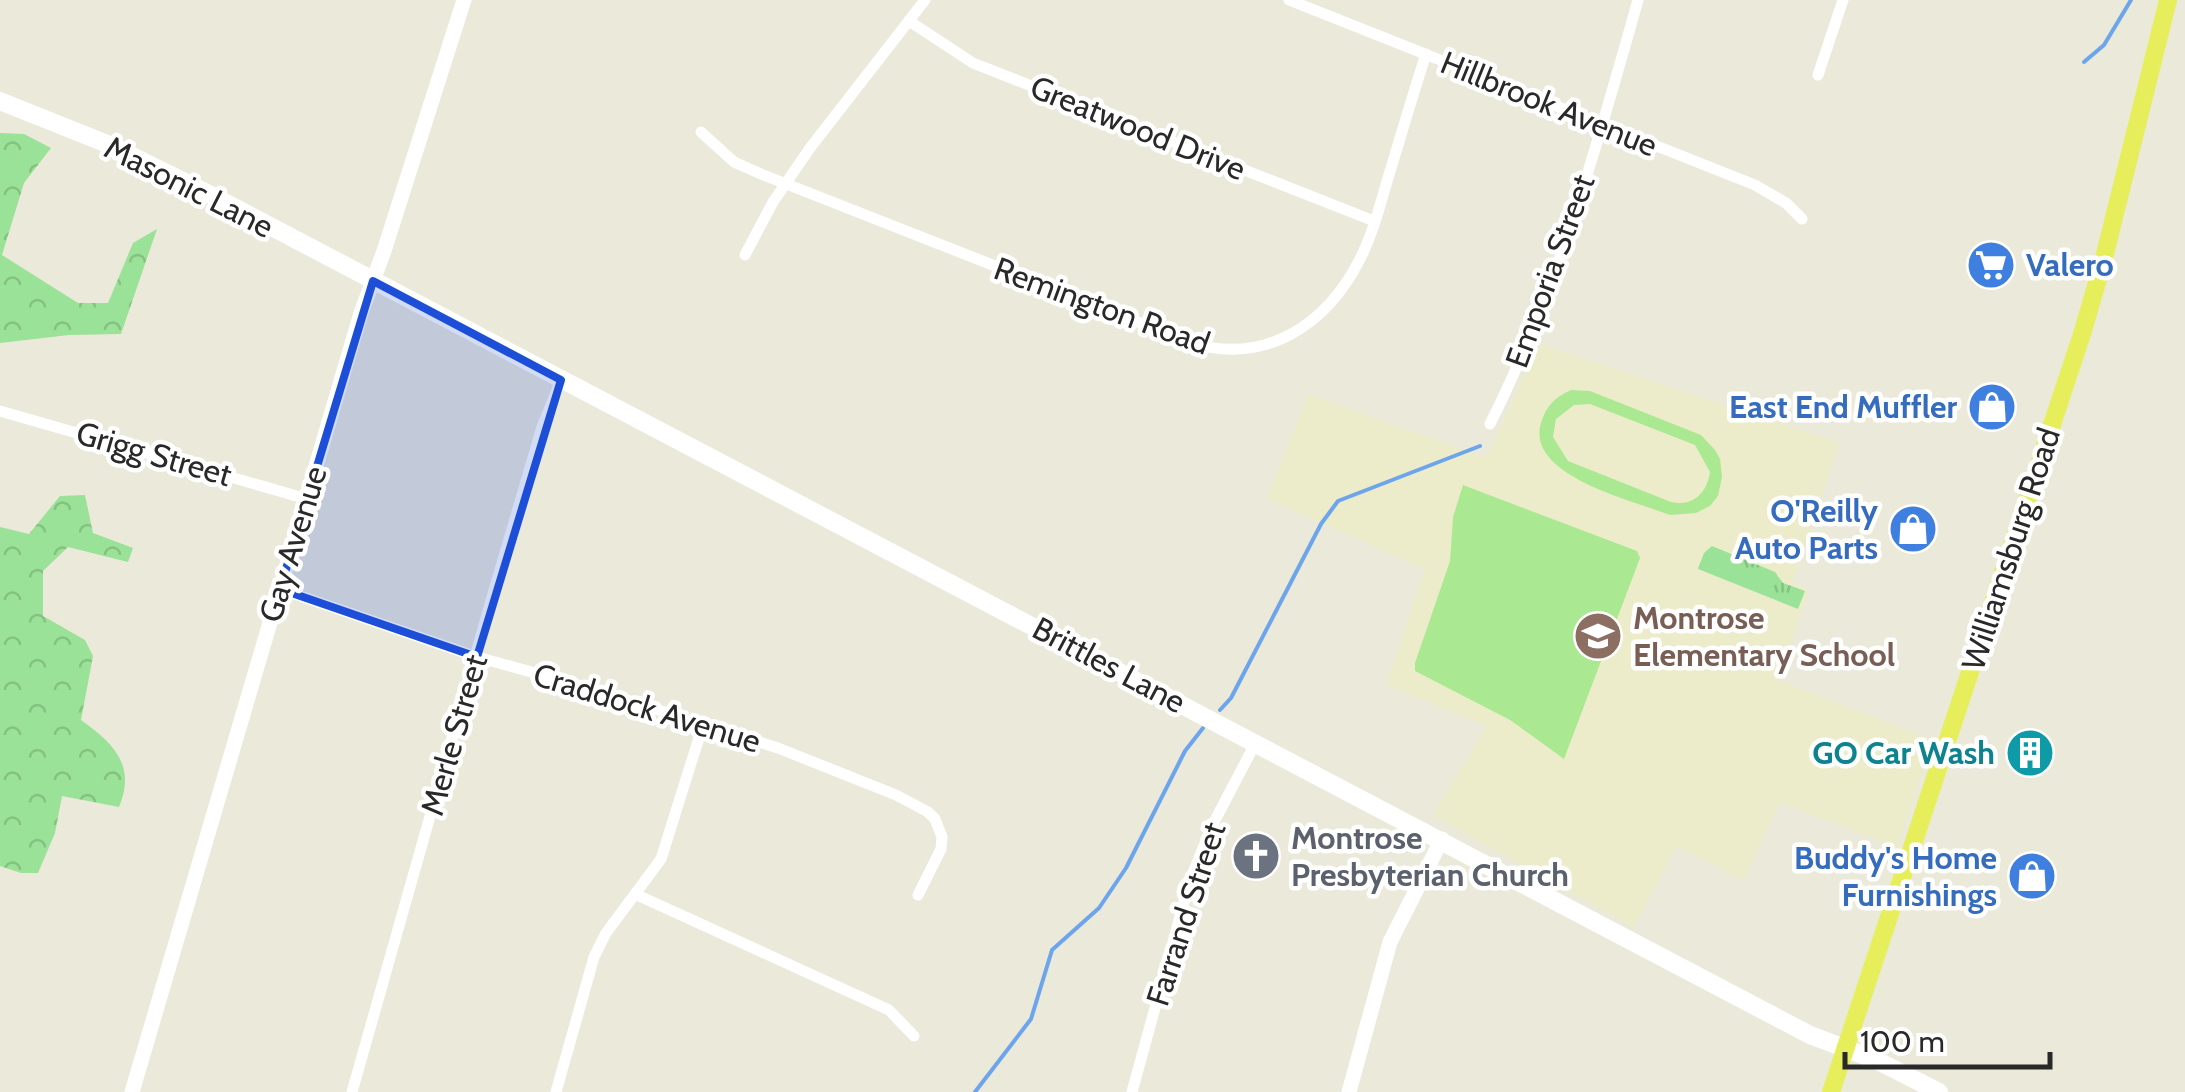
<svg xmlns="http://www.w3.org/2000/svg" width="2185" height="1092" font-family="Cabin,sans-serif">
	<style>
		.education { fill: #edecca }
		.grass { fill: url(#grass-tufts) }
		.forest { fill: url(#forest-crowns) }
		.pitch { fill: #aae992; fill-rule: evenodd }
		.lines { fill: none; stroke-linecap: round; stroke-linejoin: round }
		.stream { stroke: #6da5ed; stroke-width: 4 }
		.minor { stroke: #fff; stroke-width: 11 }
		.tertiary { stroke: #fff; stroke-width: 15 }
		.secondary { stroke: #fff; stroke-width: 18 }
		.primary { stroke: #e6ef5b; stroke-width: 18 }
		.marked { fill: #1d4ed8; fill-opacity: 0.2; stroke: #1d4ed8; stroke-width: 8; stroke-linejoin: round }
		.labels { text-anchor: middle; stroke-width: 9; stroke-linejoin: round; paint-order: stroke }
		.street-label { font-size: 32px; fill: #292929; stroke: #fff }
		.shop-label { font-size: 32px; font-weight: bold; fill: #366cbe; stroke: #fff; text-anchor: end }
		.education-label { font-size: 32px; font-weight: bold; fill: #785e54; stroke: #fff; text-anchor: start }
		.culture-label { font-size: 32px; font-weight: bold; fill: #0d838f; stroke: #fff; text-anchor: end }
		.worship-label { font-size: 32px; font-weight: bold; fill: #5b616d; stroke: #fff; text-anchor: start }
	</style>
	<defs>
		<pattern id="grass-tufts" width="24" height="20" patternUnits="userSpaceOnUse" patternTransform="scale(2.5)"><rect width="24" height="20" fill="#9ae297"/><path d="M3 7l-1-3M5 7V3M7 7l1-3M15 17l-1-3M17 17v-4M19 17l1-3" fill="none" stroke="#85c282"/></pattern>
		<pattern id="forest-crowns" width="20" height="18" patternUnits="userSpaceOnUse" patternTransform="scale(2.5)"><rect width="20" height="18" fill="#9ae297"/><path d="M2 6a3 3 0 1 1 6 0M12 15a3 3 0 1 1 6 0" fill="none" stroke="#85c282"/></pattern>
	</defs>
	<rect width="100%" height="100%" fill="#ebe9da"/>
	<!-- education -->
	<path class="education" d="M 1539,344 L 1839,443 L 1793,582 L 1809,591 L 1778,680 L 1933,740 L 1897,847 L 1779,802 L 1744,881 L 1676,846 L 1634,927 L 1433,815 L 1487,726 L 1386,685 L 1425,569 L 1267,499 L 1308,394 L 1486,458 Z"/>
	<!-- grass -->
	<path class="grass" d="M 1712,546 L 1775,572 L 1783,583 L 1805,591 L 1798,609 L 1698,569 L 1704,553 Z"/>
	<!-- forest -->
	<g class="forest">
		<path d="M 0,133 L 24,134 L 51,148 L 24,183 L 2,255 L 78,303 L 108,303 L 133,243 L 157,229 L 121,334 L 69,335 L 0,343 Z"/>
		<path d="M 85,495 L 93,533 L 133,548 L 128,562 L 68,547 L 43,571 L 43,616 L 85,640 L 93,656 L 81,720 C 112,742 137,765 119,807 L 62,796 L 55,833 L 38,873 L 21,873 L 0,866 L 0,527 L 29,534 L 60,496 Z"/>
	</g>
	<!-- pitch -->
	<g class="pitch">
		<path d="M 1571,390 L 1590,391 L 1701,435 L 1715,450 L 1720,459 L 1722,477 L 1718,496 L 1710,506 L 1696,513 L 1670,515 C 1634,501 1525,476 1541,423 C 1546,406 1555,397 1571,390 ZM 1590,404 L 1695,445 L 1710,472 C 1707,493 1693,507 1671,502 L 1568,461 L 1553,437 L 1556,419 L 1574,405 Z"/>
		<path d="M 1463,485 L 1637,551 L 1640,558 L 1564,759 L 1510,720 L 1415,671 L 1415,663 L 1450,561 L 1453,517 Z"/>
	</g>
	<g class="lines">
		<!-- stream -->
		<g class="stream">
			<path d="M 2084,62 L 2104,45 L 2131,0"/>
			<path d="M 1220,710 L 1231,698 L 1321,524 L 1338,501 L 1480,446"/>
			<path d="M 975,1092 L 1031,1019 L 1052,950 L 1099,908 L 1126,868 L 1185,751 L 1203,728"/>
		</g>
		<!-- minor -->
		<g class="minor">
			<path d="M 1289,0 L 1755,185 L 1786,203 L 1802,219"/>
			<path d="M 909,21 L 973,63 L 1374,221"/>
			<path d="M 1818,75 L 1843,0"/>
			<path d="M 701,132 L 734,162 L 761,174 L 1191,343 C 1265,365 1326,326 1360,259 C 1375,230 1382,196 1392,165 C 1403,128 1414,91 1426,54"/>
			<path d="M 745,255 L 773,202 L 810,148 L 925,0"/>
			<path d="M 0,411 L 307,499"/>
			<path d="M 1490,424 C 1557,291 1598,142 1638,0"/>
			<path d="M 280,589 L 477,657 L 589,688 L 778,748 L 896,795 L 928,812 L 935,819 L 942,837 L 941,849 L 918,895"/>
			<path d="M 635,894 L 889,1010 L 914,1036"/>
			<path d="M 352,1092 L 490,604 L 542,427 L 561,380"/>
			<path d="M 556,1092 L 594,957 L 606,933 L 661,859 L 703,725"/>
			<path d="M 1132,1092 L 1190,880 L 1212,826 L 1256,742"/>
		</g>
		<!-- tertiary -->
		<g class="tertiary">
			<path d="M 132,1092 L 361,313 L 384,251 L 464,0"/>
			<path d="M 1349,1092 L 1390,942 L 1442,839"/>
		</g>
		<!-- secondary -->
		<path class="secondary" d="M 0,101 L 110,145 L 209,194 L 1810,1035 L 1876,1060 L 1939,1092"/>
		<!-- primary -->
		<path class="primary" d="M 1831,1092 L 2082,334 L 2103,262 L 2168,0"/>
	</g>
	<!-- marked area -->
	<path class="marked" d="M 373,281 L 561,380 L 477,657 L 280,589 Z"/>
	<!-- icons -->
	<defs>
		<g id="supermarket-disc" transform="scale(2.5)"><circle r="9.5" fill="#3f7fe0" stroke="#fff"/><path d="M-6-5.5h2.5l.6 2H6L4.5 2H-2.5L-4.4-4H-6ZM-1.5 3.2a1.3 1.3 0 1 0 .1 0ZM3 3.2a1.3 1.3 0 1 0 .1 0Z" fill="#fff"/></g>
		<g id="shop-disc" transform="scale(2.5)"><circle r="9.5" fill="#3f7fe0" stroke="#fff"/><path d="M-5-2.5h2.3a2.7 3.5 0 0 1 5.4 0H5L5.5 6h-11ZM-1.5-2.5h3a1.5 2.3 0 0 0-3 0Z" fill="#fff"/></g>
		<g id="school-disc" transform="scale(2.5)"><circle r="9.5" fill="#8d6e63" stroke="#fff"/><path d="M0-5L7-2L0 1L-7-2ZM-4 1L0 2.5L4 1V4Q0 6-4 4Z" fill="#fff"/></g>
		<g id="building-disc" transform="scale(2.5)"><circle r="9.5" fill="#0f9aa8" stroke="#fff"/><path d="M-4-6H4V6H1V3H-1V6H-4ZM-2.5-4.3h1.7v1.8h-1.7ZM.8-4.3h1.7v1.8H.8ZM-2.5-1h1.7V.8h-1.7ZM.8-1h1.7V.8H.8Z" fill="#fff"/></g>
		<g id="church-disc" transform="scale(2.5)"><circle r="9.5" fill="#6b7280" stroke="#fff"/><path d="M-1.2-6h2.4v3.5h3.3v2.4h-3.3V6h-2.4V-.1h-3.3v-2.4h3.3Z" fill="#fff"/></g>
	</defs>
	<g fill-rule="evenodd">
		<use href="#supermarket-disc" x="1991" y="265"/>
		<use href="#shop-disc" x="1992" y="407"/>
		<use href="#shop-disc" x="1913" y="529"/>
		<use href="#school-disc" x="1598" y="636"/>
		<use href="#building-disc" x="2030" y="753"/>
		<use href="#church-disc" x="1256" y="856"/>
		<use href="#shop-disc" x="2032" y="876"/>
	</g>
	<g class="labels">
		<!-- street labels -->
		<g class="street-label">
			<text transform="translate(1549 104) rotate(22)" y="11">Hillbrook Avenue</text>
			<text transform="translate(1138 128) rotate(22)" y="11">Greatwood Drive</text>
			<text transform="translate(189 187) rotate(27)" y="11">Masonic Lane</text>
			<text transform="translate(1550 271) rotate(-70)" y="11">Emporia Street</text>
			<text transform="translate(1102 306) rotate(20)" y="11">Remington Road</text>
			<text transform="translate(154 454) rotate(16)" y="11">Grigg Street</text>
			<text transform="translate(293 544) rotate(-73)" y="11">Gay Avenue</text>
			<text transform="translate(2011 549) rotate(-72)" y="11">Williamsburg Road</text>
			<text transform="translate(1109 665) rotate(28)" y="11">Brittles Lane</text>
			<text transform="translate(647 708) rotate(17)" y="11">Craddock Avenue</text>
			<text transform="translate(454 735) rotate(-74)" y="11">Merle Street</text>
			<text transform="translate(1186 914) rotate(-72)" y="11">Farrand Street</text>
		</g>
		<!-- shop labels -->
		<g class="shop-label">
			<text x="2026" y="276" text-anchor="start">Valero</text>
			<text x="1957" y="418">East End Muffler</text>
			<text x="1878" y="522">O'Reilly<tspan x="1878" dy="37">Auto Parts</tspan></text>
			<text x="1997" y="869">Buddy's Home<tspan x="1997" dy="37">Furnishings</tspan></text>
		</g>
		<!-- education labels -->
		<g class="education-label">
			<text x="1633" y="629">Montrose<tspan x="1633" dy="37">Elementary School</tspan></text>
		</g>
		<!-- culture labels -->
		<g class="culture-label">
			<text x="1995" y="764">GO Car Wash</text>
		</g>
		<!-- worship labels -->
		<g class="worship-label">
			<text x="1291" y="849">Montrose<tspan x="1291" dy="37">Presbyterian Church</tspan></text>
		</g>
	</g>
	<!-- scale -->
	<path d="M1845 1052v15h205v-15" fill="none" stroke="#292929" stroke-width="5"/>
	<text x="1860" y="1052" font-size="30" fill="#292929" stroke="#ffffff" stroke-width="8" paint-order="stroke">100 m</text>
</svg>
